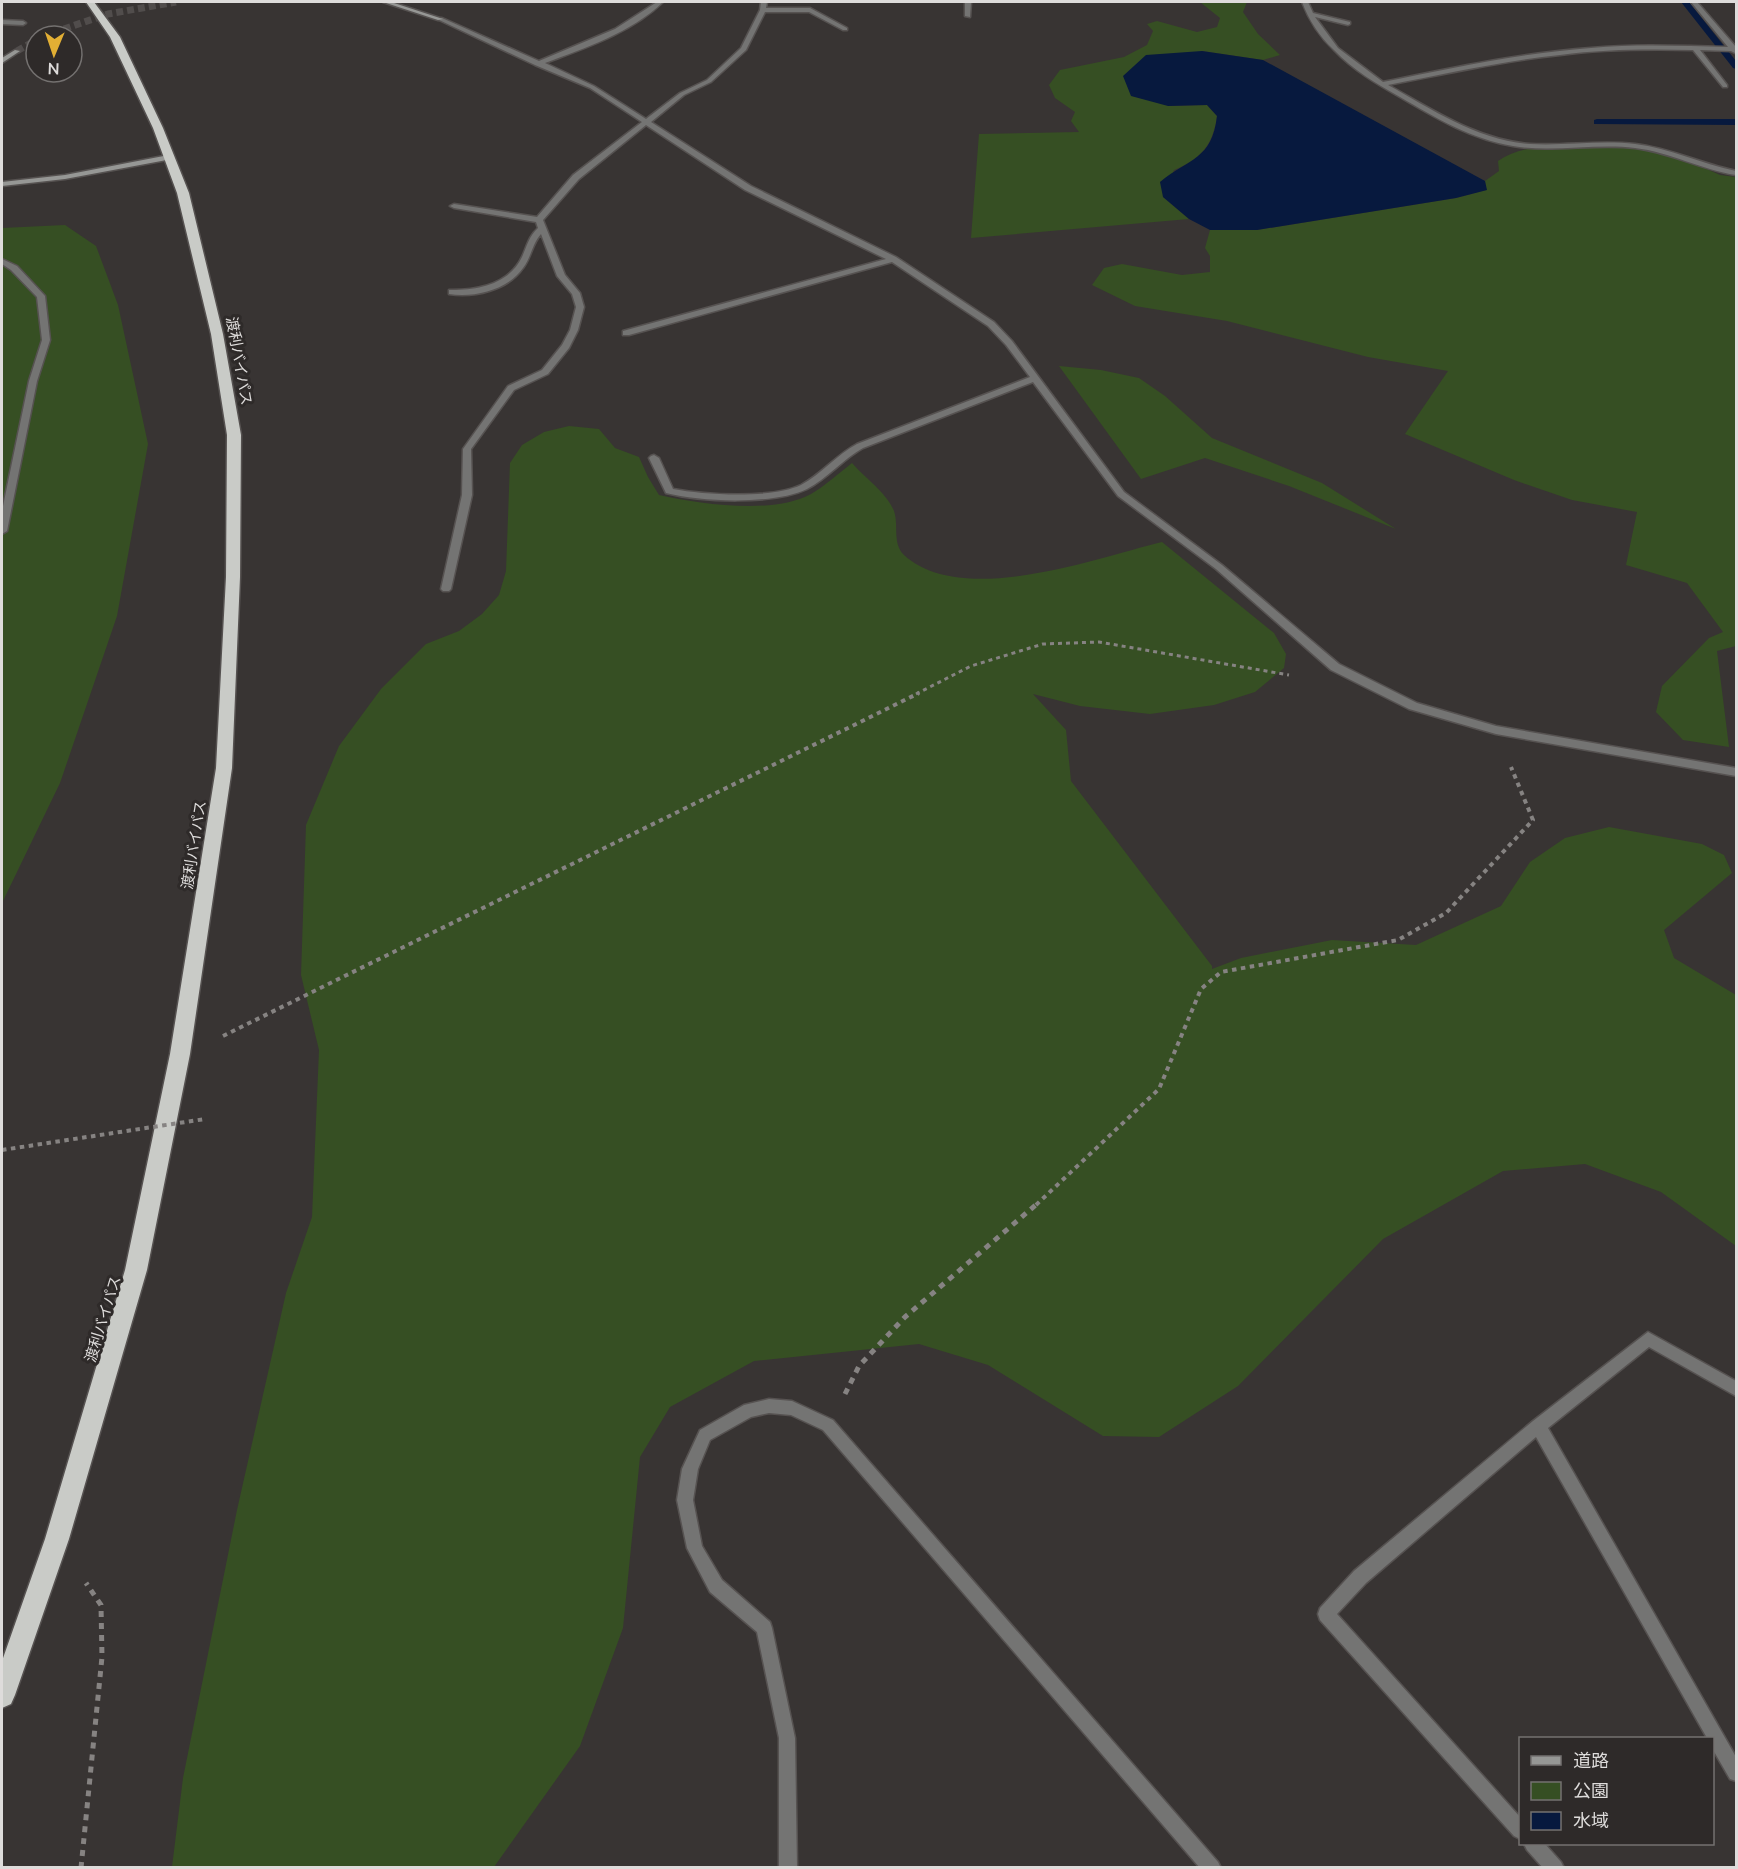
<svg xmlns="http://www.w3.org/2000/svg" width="1738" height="1869" font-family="'Nunito Sans','Noto Sans JP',sans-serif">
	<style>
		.green { fill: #364f23 }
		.water { fill: #07193e }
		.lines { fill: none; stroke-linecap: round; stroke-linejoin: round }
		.stream { fill: #07193e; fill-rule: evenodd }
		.secondary-tunnel { stroke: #514d4c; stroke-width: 7; stroke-dasharray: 7 4; stroke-linecap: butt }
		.lane-casing { stroke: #565251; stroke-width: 3 }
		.street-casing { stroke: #565251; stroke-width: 3 }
		.secondary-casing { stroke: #565251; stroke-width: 3 }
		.highway-casing { stroke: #565251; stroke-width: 3 }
		.path-far2 { stroke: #868382; stroke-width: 3; stroke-dasharray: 4 4; stroke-linecap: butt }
		.path-far1 { stroke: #868382; stroke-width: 4; stroke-dasharray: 4.5 4.5; stroke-linecap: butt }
		.path { stroke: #868382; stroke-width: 5; stroke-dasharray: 6 6; stroke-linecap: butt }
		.lane { fill: #747473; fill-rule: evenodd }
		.street { fill: #747473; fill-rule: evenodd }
		.secondary { fill: #969795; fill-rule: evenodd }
		.highway { fill: #c9cbc7; fill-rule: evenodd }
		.path-bridge { stroke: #868382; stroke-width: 4; stroke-dasharray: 4.5 4.5; stroke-linecap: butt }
		.labels { text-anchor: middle; stroke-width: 6; stroke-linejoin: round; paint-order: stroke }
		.street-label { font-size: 15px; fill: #dedcdb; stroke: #2e2a29 }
	</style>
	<rect width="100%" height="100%" fill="#383433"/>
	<!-- green -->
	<g class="green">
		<path d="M 1200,2 L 1247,2 L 1243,12 L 1258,34 L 1280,55 L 1263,60 L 1202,51 L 1168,106 L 1207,105 L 1217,116 C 1213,145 1201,159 1174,170 L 1163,197 L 1189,219 L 971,238 L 979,134 L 1079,132 L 1071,121 L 1075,112 L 1055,98 L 1049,85 L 1060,70 L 1124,57 L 1147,45 L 1153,31 L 1147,24 L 1157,21 L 1197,32 L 1217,27 L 1220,18 Z"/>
		<path d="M 1626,146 L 1676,155 L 1720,175 L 1736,177 L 1736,646 L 1717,651 L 1729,747 L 1683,740 L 1656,712 L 1662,686 L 1709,638 L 1723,632 L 1687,583 L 1626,565 L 1637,512 L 1572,500 L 1514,480 L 1405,434 L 1448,371 L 1368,357 L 1227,321 L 1135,306 L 1092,285 L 1104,268 L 1122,264 L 1182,275 L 1210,272 L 1210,256 L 1205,248 L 1210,230 L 1257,230 L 1456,198 L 1486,190 L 1485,181 L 1499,171 L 1498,161 C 1528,139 1589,146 1626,146 Z"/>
		<path d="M 65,225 L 96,246 L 118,305 L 148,444 L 117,616 L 60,783 L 2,903 L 2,228 Z"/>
		<path d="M 1059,366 L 1101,370 L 1139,378 L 1165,396 L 1212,438 L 1322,483 L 1396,529 L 1289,486 L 1205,458 L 1141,479 Z"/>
		<path d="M 569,426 L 599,429 L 615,448 L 639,457 L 648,477 L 659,495 C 700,504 773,515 811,494 C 825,486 839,473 852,463 C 864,477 887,493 894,511 C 899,526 892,543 904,555 C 962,608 1096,558 1162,542 L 1274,633 L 1286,654 L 1284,668 L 1255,692 L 1214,705 L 1150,714 L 1080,706 L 1033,694 L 1066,730 L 1071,781 L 1212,966 L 1212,969 L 1241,958 L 1332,940 L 1416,945 L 1501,906 L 1530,862 L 1565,838 L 1609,827 L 1702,844 L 1724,855 L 1732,873 L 1664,930 L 1674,958 L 1736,995 L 1736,1246 L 1661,1192 L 1585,1164 L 1503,1171 L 1383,1239 L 1238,1386 L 1159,1437 L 1103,1436 L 988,1365 L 919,1344 L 754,1361 L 670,1407 L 640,1457 L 623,1628 L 580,1746 L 494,1867 L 172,1867 L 183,1778 L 237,1510 L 286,1293 L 312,1217 L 319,1050 L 301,975 L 306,825 L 339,746 L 381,689 L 426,644 L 459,631 L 482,614 L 499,595 L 506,571 L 510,463 L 522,445 L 544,432 Z"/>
	</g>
	<!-- water -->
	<path class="water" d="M 1202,51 L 1263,60 L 1485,181 L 1487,190 L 1456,198 L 1257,230 L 1210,230 L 1189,219 L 1163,197 L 1160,182 C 1189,158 1212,160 1217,116 L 1207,105 L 1168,106 L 1131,96 L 1123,76 L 1146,55 Z"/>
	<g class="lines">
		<!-- stream -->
		<g class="stream">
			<path d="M 1681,2 L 1689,2 L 1736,61 L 1736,69 L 1733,68 Z"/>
			<path d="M 1597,119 L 1736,119 L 1736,125 L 1594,124 L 1594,120 Z"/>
		</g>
		<!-- secondary-tunnel -->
		<g class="secondary-tunnel">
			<path d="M 43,36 L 108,14 L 176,2"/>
			<path d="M 17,51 L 36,40"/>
		</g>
		<!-- lane casing -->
		<g class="lane-casing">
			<path id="lane" d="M 965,2 L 971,2 L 970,17 L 965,16 Z"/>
		</g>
		<!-- street casing -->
		<g class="street-casing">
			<g id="street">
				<path d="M 657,2 L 663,2 C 631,33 585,48 545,63 L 594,86 L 646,119 L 680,93 L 707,80 L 741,48 L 760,10 L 761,2 L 767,2 L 766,8 L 810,8 L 847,28 L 847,30 L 843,30 L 809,12 L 765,12 L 746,50 L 711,82 L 684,95 L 651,122 L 751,186 L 896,257 L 994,322 L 1012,341 L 1124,492 L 1222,565 L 1339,664 L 1417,703 L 1496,726 L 1736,768 L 1736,776 L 1496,734 L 1409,709 L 1331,670 L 1216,569 L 1118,496 L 1033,382 L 863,448 C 843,459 828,478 807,489 C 774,505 701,502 666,493 L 649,458 L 651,456 L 654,455 L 659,458 L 673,489 C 705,495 771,499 801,485 C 822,474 836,455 857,444 L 1030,377 L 1006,345 L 988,326 L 892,262 L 629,335 L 623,335 L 623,331 L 886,259 L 745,190 L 646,125 L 579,179 L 543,220 L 565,275 L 580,293 L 584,307 L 578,330 L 569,348 L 548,374 L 514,390 L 471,449 L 472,495 L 451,589 L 449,591 L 443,591 L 441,589 L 462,495 L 463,449 L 508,386 L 542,370 L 562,345 L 570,330 L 576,307 L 572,294 L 557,276 L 541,234 C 532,244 531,258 523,268 C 508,290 474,298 449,294 L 449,290 L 452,290 C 479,290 509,284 522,257 C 527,246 529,236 538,228 L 536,222 L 454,208 L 450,206 L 454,204 L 537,217 L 573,175 L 642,122 L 590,88 L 535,65 L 437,19 L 442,18 L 539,61 L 615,29 Z"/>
				<path d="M 1302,2 L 1308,2 L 1313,13 L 1350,22 L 1350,24 L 1348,25 L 1315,17 L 1338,48 L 1383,82 C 1452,68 1521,53 1591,48 C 1636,44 1682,46 1728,47 L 1691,2 L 1697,2 L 1736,47 L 1735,53 L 1731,51 L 1700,50 L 1727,85 L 1727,87 L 1723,87 L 1693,50 C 1649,49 1604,49 1560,55 C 1502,61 1445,74 1388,85 C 1433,110 1477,140 1530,144 C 1565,146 1600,140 1635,144 C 1670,148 1702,164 1736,171 L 1736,175 C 1702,170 1670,152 1635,148 C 1595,143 1553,153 1513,146 C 1471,139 1436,118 1400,97 C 1377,84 1353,70 1334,50 C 1319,36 1309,20 1302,2 Z"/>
				<path d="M 2,20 L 23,21 L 26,23 L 23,25 L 2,24 Z"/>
				<path d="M 2,259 L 17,266 L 45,296 L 50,340 L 37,381 L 7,531 L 2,534 L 2,511 L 29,381 L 42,340 L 37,297 L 11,270 L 2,264 Z"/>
				<path d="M 1648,1332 L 1736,1381 L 1736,1396 L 1649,1347 L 1548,1428 L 1736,1757 L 1736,1781 L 1730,1779 L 1712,1748 L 1712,1738 L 1707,1738 L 1536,1437 L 1366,1583 L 1337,1614 L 1520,1817 L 1520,1839 L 1514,1836 L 1320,1620 L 1318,1614 L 1320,1608 L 1354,1571 L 1533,1421 Z"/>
				<path d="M 769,1399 L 792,1401 L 833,1420 L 1218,1862 L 1221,1868 L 1200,1868 L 823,1430 L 791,1415 L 769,1413 L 751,1417 L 710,1440 L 698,1469 L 693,1500 L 702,1546 L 722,1580 L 770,1622 L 772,1628 L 795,1738 L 797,1868 L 779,1868 L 779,1738 L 757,1632 L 710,1592 L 687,1548 L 677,1500 L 682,1469 L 700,1430 L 744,1405 Z"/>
				<path d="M 1524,1844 L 1545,1844 L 1561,1862 L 1564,1868 L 1543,1868 L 1527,1850 Z"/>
			</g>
		</g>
		<!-- secondary casing -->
		<g class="secondary-casing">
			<g id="secondary">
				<path d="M 383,2 L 391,2 L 443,19 L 438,20 Z"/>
				<path d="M 15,50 L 20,51 L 2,63 L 2,58 Z"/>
				<path d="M 169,155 L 173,157 L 172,159 L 65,179 L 2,186 L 2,182 L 65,175 Z"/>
			</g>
		</g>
		<!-- highway casing -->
		<g class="highway-casing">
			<path id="highway" d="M 86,2 L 94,2 L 120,37 L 163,128 L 189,193 L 223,334 L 241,435 L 240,577 L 232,768 L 190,1054 L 147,1270 L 69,1539 L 15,1695 L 11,1704 L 2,1708 L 2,1661 L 45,1539 L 125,1270 L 170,1054 L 216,768 L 226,577 L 227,435 L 211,334 L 177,193 L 153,128 L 110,37 Z"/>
		</g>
		<!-- path-far2 -->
		<path class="path-far2" d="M 916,694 L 971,666 L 1043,644 L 1099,642 L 1289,675"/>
		<!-- path-far1 -->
		<g class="path-far1">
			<path d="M 223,1036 L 919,693"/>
			<path d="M 1036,1205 L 1159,1089 L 1201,989 L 1221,972 L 1398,940 L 1446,913 L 1533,820 L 1511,767"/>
		</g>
		<!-- path -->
		<g class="path">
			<path d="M 845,1394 L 859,1366 L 905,1317 L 1038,1203"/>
			<path d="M 81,1868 L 102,1657 L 101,1605 L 86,1583"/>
		</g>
		<!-- lane -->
		<use href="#lane" class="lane"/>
		<!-- street -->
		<use href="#street" class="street"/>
		<!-- secondary -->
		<use href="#secondary" class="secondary"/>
		<!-- highway -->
		<use href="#highway" class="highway"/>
		<!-- path-bridge -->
		<path class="path-bridge" d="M 2,1150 L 205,1119"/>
	</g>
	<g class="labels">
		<!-- street labels -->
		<g class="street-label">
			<text transform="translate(239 361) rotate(80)" y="5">渡利バイパス</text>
			<text transform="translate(194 845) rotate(-81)" y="5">渡利バイパス</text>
			<text transform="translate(103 1319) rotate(-73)" y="5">渡利バイパス</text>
		</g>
	</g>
	<!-- border -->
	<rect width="1738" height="1869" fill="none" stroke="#dedcdb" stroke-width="6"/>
	<!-- legend -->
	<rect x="1519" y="1737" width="195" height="108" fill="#2e2a29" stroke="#747170" stroke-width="1.5"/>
	<rect x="1531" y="1756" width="30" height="9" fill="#969795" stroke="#747170" stroke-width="1.5"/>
	<text x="1573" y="1767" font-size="18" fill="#dedcdb">道路</text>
	<rect x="1531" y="1782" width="30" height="18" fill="#364f23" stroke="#747170" stroke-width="1.5"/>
	<text x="1573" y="1797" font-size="18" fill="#dedcdb">公園</text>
	<rect x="1531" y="1812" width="30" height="18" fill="#07193e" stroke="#747170" stroke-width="1.5"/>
	<text x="1573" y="1827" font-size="18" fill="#dedcdb">水域</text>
	<!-- north arrow -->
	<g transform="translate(54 54) rotate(182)"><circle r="28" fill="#2e2a29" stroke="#747170" stroke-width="1.5"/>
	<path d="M0-4.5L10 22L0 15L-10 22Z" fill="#e2af34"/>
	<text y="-9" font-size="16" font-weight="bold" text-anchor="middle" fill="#dedcdb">N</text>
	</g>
</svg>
